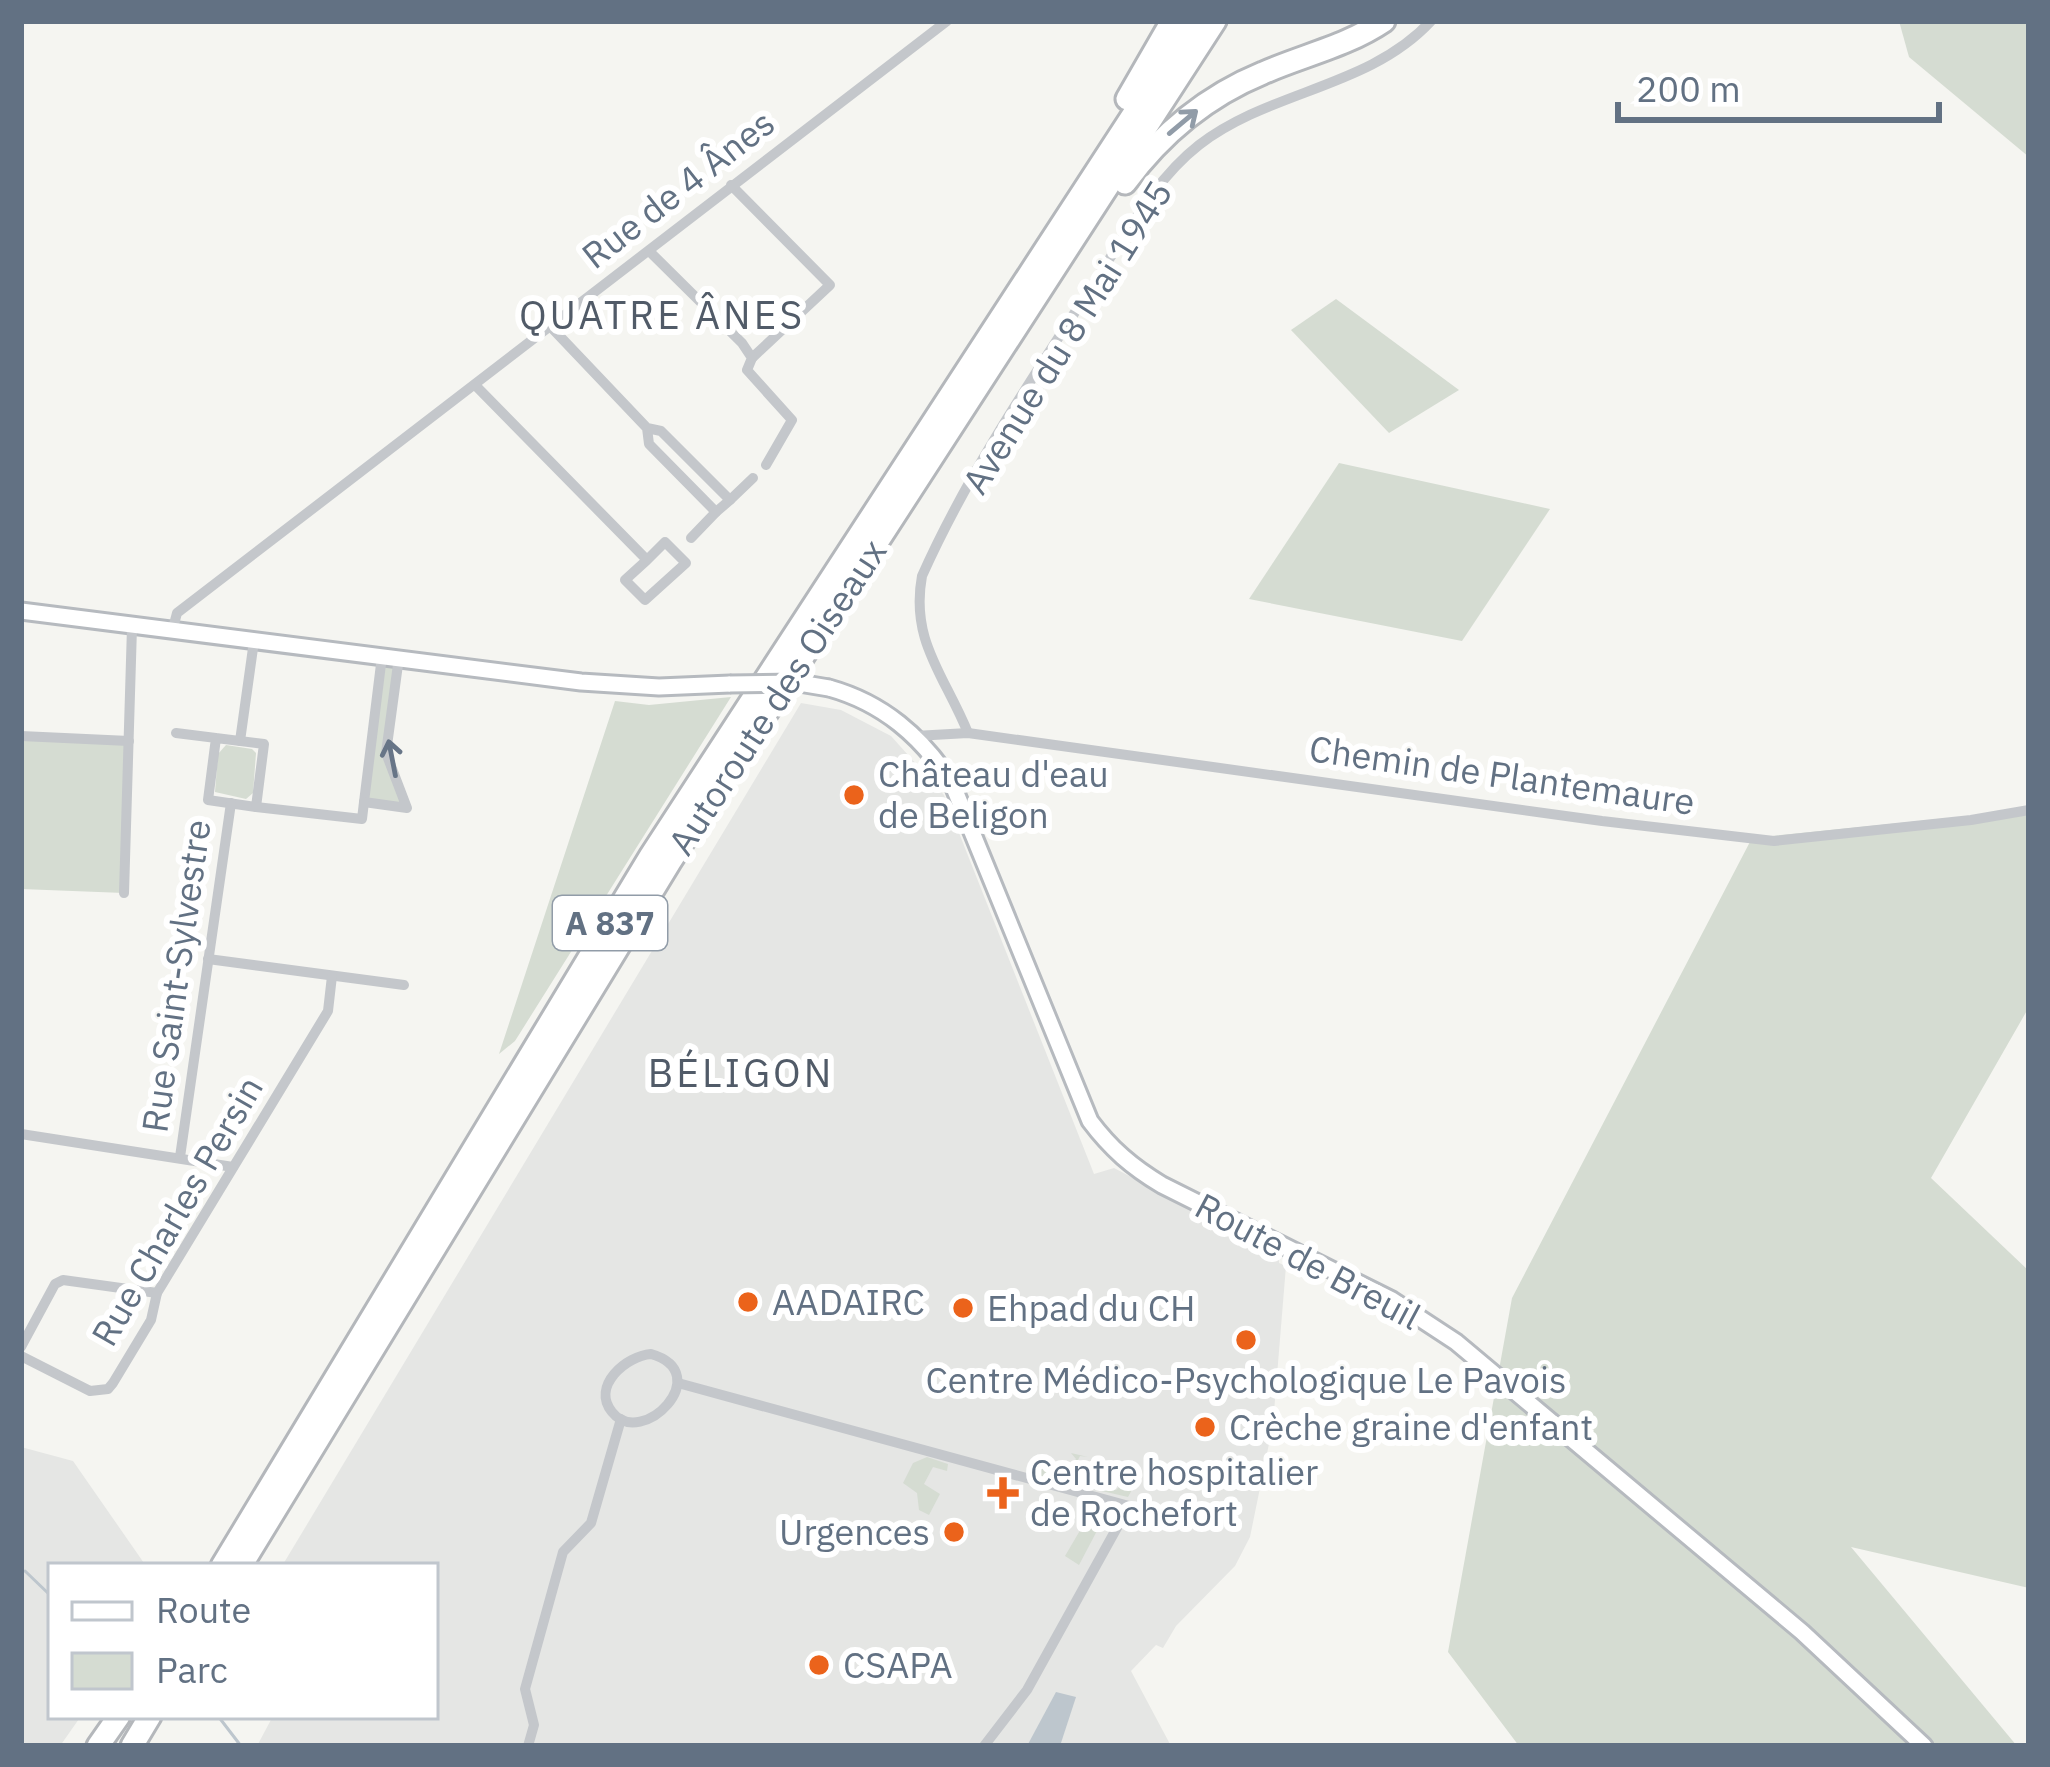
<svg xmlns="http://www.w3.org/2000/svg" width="2050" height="1767" font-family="'IBM Plex Sans',sans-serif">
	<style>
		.built { fill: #e5e6e4 }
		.green { fill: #d5dcd2 }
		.water { fill: #bdc6cd }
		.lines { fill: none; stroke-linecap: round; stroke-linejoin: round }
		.stream { stroke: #bdc6cd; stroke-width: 3 }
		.secondary-casing { stroke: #b6babf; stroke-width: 21 }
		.highway-casing { stroke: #b4b7bb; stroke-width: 27 }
		.street { stroke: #c4c7cb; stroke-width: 10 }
		.secondary { stroke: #fff; stroke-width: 15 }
		.highway { stroke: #fff; stroke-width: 21 }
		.secondary-bridge-casing { stroke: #b6babf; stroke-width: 21; stroke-linecap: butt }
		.secondary-bridge { stroke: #fff; stroke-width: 15 }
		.oneway { stroke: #919ca8 }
		.oneway2 { stroke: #677587 }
		.poi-dot { fill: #eb631b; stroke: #fff; stroke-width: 4.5 }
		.labels { text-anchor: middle; stroke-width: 12; stroke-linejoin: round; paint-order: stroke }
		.shield { fill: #fff; stroke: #919ca8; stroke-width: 3 }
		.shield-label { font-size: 33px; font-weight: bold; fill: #627183 }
		.street-label { font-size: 36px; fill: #627183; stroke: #fff }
		.poi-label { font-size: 36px; fill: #627183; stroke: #fff; text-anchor: start }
		.neighbourhood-label { font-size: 39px; letter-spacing: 3px; fill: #515b68; stroke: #fff }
	</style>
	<rect width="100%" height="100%" fill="#f5f5f1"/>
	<!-- built -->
	<g class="built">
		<path d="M 801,703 L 841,710 L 891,736 L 944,795 L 1094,1174 L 1114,1168 L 1279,1254 L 1279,1263 L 1286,1266 L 1273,1424 L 1250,1537 L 1235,1566 L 1176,1626 L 1163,1648 L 1156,1645 L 1131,1671 L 1171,1746 L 257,1746 L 273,1716 L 435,1716 L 435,1566 L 282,1566 Z"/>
		<path d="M 21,1447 L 73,1461 L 146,1566 L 51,1566 L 51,1716 L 81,1716 L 60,1746 L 21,1746 Z"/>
	</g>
	<!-- green -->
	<g class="green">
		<path d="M 1899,21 L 2029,21 L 2029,157 L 1909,57 Z"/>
		<path d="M 1336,299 L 1459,390 L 1389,433 L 1291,330 Z"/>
		<path d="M 1339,463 L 1550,509 L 1462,641 L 1249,599 Z"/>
		<path d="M 382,656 L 399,657 L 386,753 L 407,808 L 364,802 Z"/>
		<path d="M 731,697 L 515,1041 L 499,1054 L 615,701 L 649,705 Z"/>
		<path d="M 21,740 L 129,741 L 124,893 L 21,889 Z"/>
		<path d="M 226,745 L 252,749 L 256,753 L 253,793 L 246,799 L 215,792 L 218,754 Z"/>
		<path d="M 2029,810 L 2029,1007 L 1931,1178 L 2029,1271 L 2029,1588 L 1851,1547 L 2017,1746 L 1519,1746 L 1448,1652 L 1512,1298 L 1752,838 Z"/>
		<path d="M 1071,1453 L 1088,1457 L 1080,1456 L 1071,1474 L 1086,1483 L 1096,1483 L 1106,1466 L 1099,1461 L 1117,1467 L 1115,1471 L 1109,1468 L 1102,1482 L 1116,1490 L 1119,1487 L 1126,1490 L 1136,1473 L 1140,1475 L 1128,1497 L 1036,1476 L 1040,1468 L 1065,1477 L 1076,1459 Z"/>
		<path d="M 927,1457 L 948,1464 L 947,1471 L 933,1467 L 924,1484 L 940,1494 L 929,1515 L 919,1510 L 917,1493 L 903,1483 L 913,1463 Z"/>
		<path d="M 1095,1505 L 1107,1511 L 1105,1529 L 1099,1527 L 1079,1565 L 1065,1556 Z"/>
	</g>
	<!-- water -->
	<path class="water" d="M 1056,1692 L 1076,1697 L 1060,1746 L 1027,1746 Z"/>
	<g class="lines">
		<!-- stream -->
		<g class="stream">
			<path d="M 25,1571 L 51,1596"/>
			<path d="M 218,1716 L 241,1746"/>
		</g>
		<!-- secondary casing -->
		<g class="secondary-casing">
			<g id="secondary">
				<path d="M 21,611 L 581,682 L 659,687 L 730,684"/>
				<path d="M 829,688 C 883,703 921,736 952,783 L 1090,1121 C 1111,1149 1132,1167 1162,1185 L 1392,1300 L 1456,1342 L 1802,1632 L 1924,1746"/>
			</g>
		</g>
		<!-- highway casing -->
		<g class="highway-casing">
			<g id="highway">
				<path d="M 1127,99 L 1172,21"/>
				<path d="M 1125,183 C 1161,134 1207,96 1263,73 C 1304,55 1347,46 1384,21"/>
				<path d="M 222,1566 L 651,855 L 1194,21"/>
				<path d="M 241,1566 L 670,862 L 1215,21"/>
				<path d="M 98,1746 L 119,1716"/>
				<path d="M 132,1746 L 150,1716"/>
			</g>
		</g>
		<!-- street -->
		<g class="street">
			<path d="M 731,185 L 830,285 L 752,358"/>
			<path d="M 649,251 L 742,343 L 752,358 L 747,370 L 792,420 L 766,465"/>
			<path d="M 550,326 L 647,428 L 649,444 L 716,512 L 730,500 L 661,431 L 647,428"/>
			<path d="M 476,386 L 647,560 L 625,580 L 645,600 L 686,563 L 665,542 L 647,560"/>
			<path d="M 730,500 L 753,478"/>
			<path d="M 691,538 L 716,512"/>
			<path d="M 172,632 L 177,613 L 947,21"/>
			<path d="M 382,656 L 364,802 L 407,808 L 386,753 L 399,657"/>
			<path d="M 176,733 L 264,744 L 256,807 L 208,800 L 216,738"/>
			<path d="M 968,733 C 945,676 910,641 922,576 C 968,473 1033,377 1094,283 C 1125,236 1154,180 1199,145 C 1270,90 1369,88 1431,21"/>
			<path d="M 21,736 L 129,741"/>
			<path d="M 915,736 L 968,733 L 1602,821 L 1774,841 L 1971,820 L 2029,810"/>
			<path d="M 240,741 L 254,641"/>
			<path d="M 256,807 L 362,819 L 364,802"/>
			<path d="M 124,893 L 132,627"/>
			<path d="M 208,959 L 404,985"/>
			<path d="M 21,1134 L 233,1167"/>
			<path d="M 180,1157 L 231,803"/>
			<path d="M 21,1347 L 55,1284 L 63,1280 L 157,1293"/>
			<path d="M 651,1354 C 717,1373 642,1450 612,1412 C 591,1386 626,1356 651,1354 Z"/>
			<path d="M 21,1356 L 90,1391 L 108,1389 L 113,1383 L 151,1320 L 157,1293 L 328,1011 L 332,976"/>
			<path d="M 678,1383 L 1129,1506 L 1027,1690 L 984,1746"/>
			<path d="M 528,1746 L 534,1725 L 525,1689 L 563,1552 L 591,1523 L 621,1419"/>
		</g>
		<!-- secondary -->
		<use href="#secondary" class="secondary"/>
		<!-- highway -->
		<use href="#highway" class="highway"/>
		<!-- secondary-bridge casing -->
		<g class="secondary-bridge-casing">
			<path id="secondary-bridge" d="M 730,684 L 799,683 L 829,688"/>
		</g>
		<!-- secondary-bridge -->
		<use href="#secondary-bridge" class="secondary-bridge"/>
	</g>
	<!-- one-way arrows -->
	<defs><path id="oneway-shaft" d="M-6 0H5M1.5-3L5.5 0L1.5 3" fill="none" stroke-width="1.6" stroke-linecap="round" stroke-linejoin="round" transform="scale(3)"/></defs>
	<use class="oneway" href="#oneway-shaft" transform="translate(1183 122) rotate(-40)"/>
	<use class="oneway2" href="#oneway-shaft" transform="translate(392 758) rotate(-101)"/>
	<!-- markers -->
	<g class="poi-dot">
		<circle cx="854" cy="795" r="12"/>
		<circle cx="748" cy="1302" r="12"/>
		<circle cx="963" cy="1308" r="12"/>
		<circle cx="1246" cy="1340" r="12"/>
		<circle cx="1205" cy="1427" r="12"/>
		<path d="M997 1475h12v12h12v12h-12v12h-12v-12h-12v-12h12z"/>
		<circle cx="954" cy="1532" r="12"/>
		<circle cx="819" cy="1665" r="12"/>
	</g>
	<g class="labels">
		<!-- shield labels -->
		<rect class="shield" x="553" y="896" width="114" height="54" rx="9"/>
		<g class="shield-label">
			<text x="610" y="935">A 837</text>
		</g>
		<!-- street labels -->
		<g class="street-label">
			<text transform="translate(678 189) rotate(-38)" y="13">Rue de 4 Ânes</text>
			<text transform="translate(1067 337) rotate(-58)" y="13">Avenue du 8 Mai 1945</text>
			<text transform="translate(777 697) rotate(-57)" y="13">Autoroute des Oiseaux</text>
			<text transform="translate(1502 775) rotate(8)" y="13">Chemin de Plantemaure</text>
			<text transform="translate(176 976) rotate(-82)" y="13">Rue Saint-Sylvestre</text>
			<text transform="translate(177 1211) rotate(-60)" y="13">Rue Charles Persin</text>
			<text transform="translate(1308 1261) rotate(28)" y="13">Route de Breuil</text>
		</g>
		<!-- poi labels -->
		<g class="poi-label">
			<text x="878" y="787">Château d'eau<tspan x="878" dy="41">de Beligon</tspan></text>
			<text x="772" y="1315">AADAIRC</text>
			<text x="987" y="1321">Ehpad du CH</text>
			<text x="1246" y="1393" text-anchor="middle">Centre Médico-Psychologique Le Pavois</text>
			<text x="1229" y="1440">Crèche graine d'enfant</text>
			<text x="1030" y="1485">Centre hospitalier<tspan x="1030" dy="41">de Rochefort</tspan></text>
			<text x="930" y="1545" text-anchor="end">Urgences</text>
			<text x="843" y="1678">CSAPA</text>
		</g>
		<!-- neighbourhood labels -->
		<g class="neighbourhood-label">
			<text x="662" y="329">QUATRE ÂNES</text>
			<text x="741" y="1087">BÉLIGON</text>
		</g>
	</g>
	<!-- border -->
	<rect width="2050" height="1767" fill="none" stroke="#627183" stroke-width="48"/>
	<!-- legend -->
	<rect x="48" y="1563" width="390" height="156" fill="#ffffff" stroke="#c0c6cd" stroke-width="3"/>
	<rect x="72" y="1602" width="60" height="18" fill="#ffffff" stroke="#c0c6cd" stroke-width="3"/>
	<text x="156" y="1623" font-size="36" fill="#627183">Route</text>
	<rect x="72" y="1653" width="60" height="36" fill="#d5dcd2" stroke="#c0c6cd" stroke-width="3"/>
	<text x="156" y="1683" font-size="36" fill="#627183">Parc</text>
	<!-- scale -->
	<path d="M1618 102v18h321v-18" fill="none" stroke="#627183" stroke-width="6"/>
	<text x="1636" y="102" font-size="36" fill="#627183" stroke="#ffffff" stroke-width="9" paint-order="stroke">200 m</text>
</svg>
